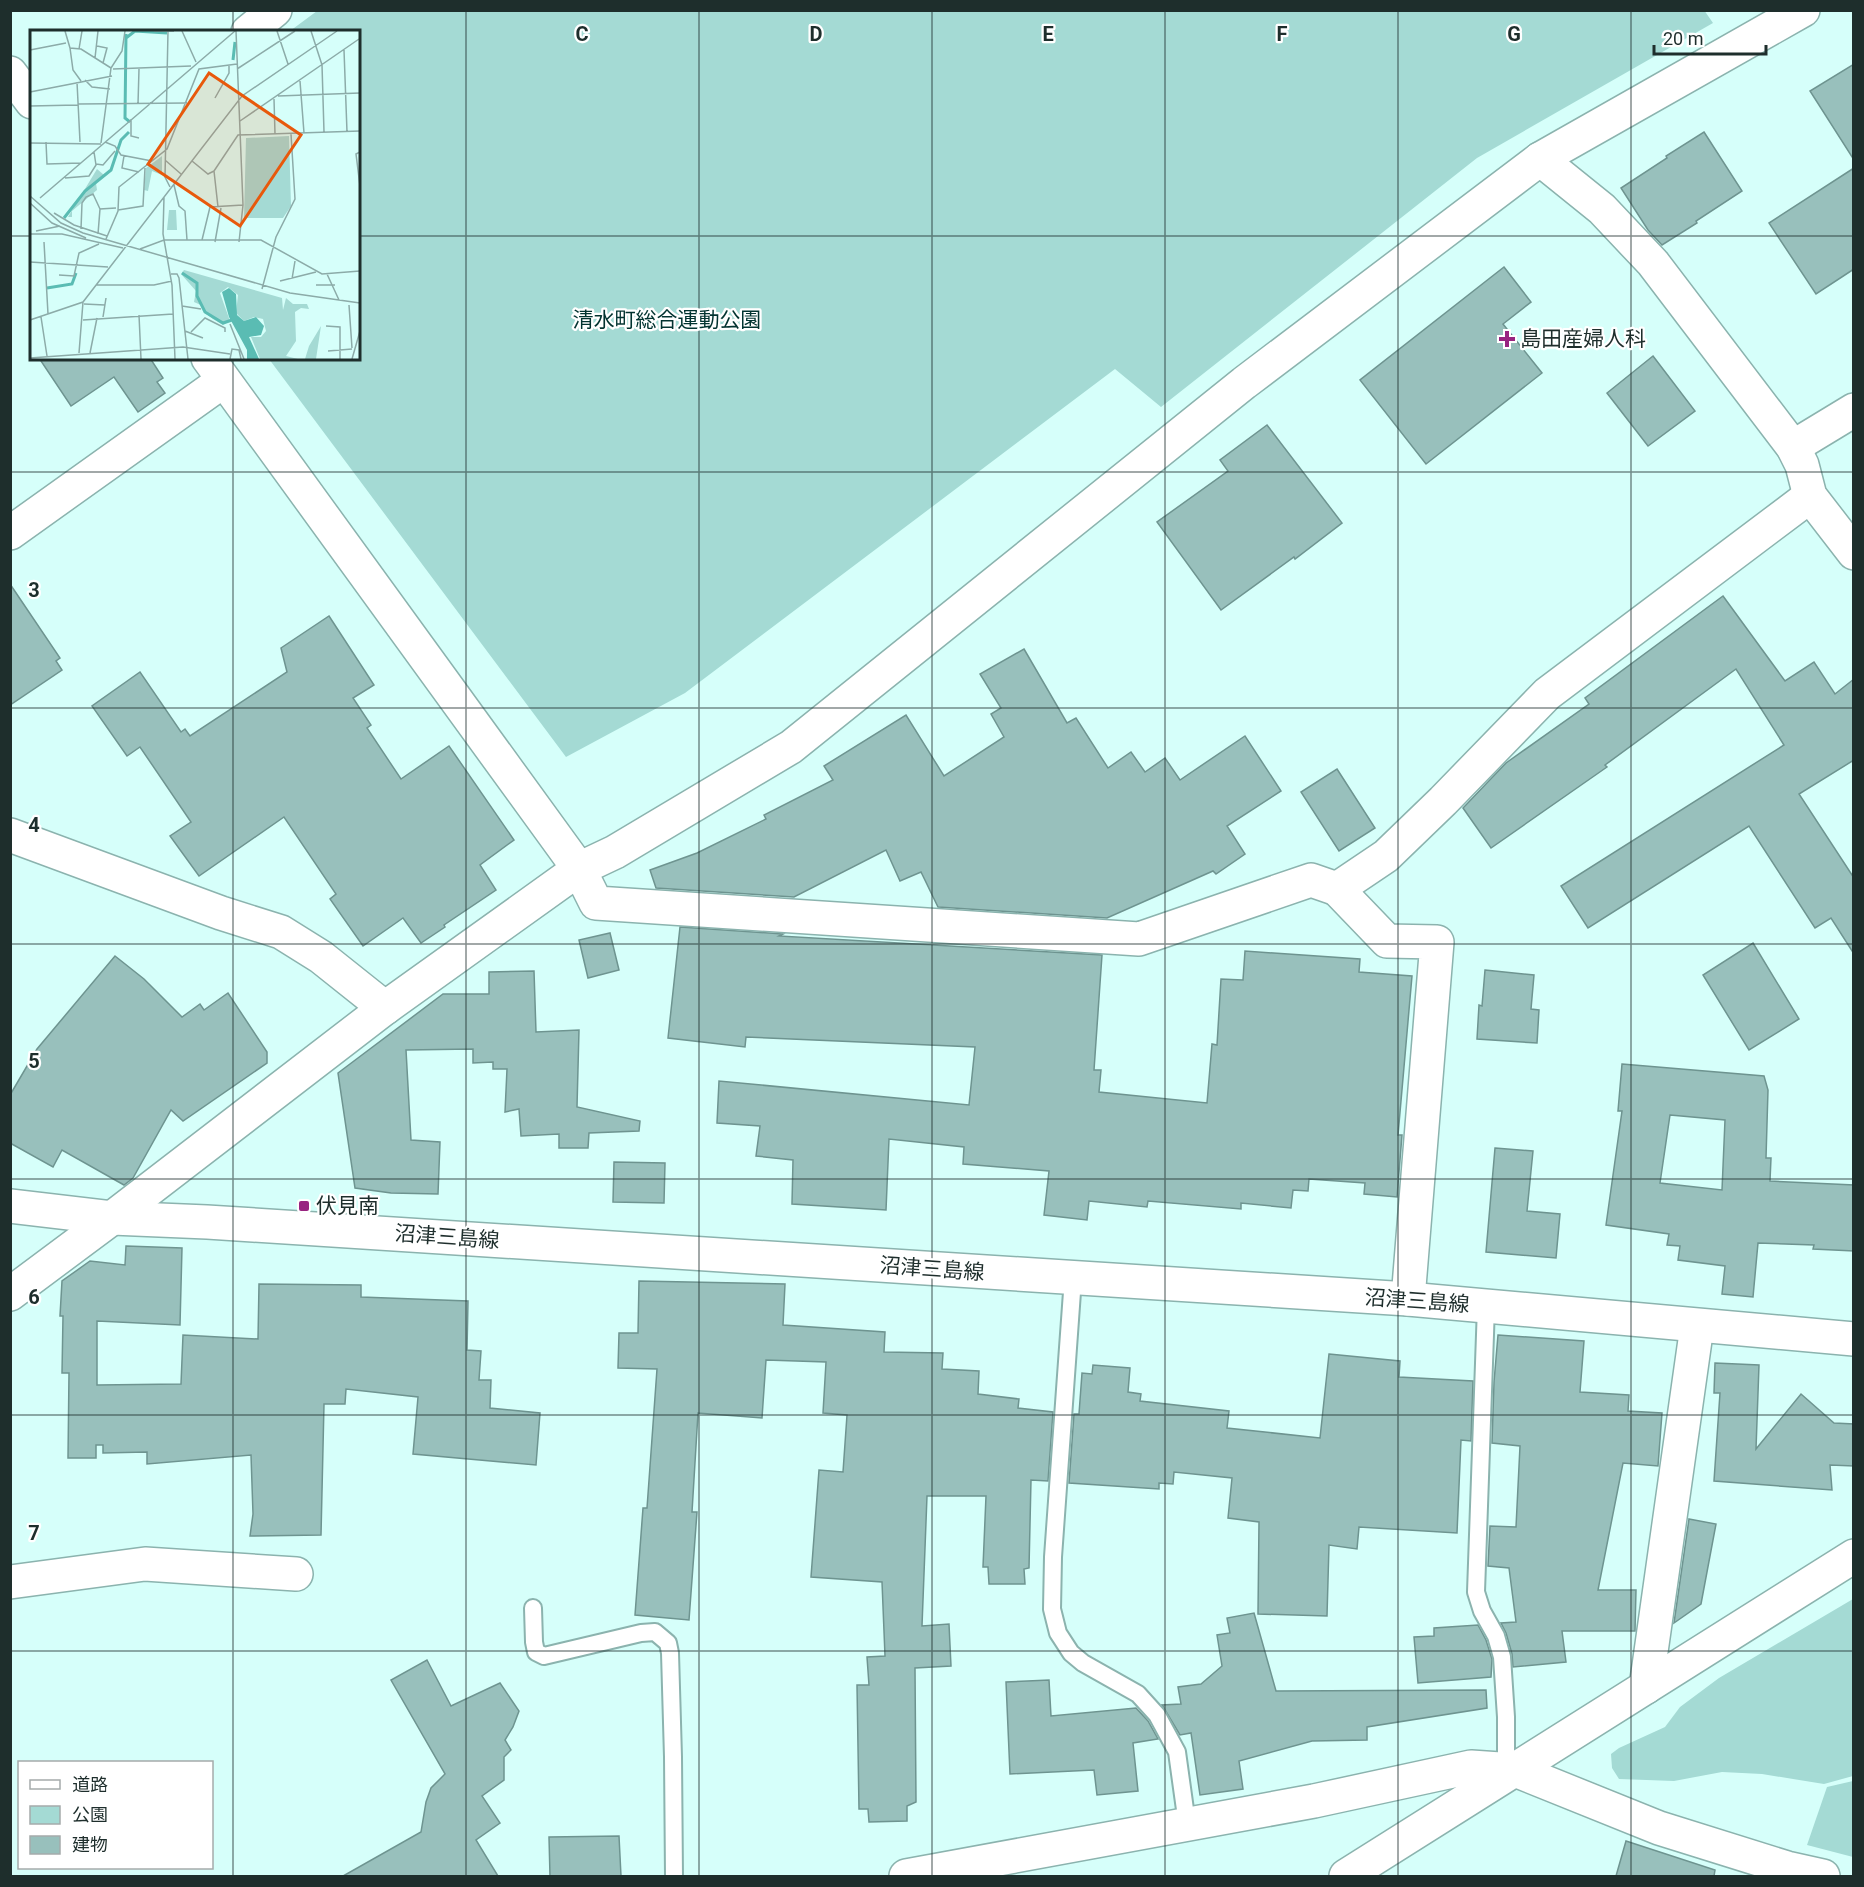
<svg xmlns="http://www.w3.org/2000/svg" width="1864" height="1887" font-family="Roboto,'Noto Sans JP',sans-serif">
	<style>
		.green { fill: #a4dad4 }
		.building { fill: #98c0bc; stroke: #6e9490; stroke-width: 1.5; fill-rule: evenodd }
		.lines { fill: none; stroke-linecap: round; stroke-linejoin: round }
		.lane-casing { stroke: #8bb3ae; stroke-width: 20 }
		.street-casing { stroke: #8bb3ae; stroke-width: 36 }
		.secondary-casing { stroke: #8bb3ae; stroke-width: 36 }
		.lane { stroke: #fff; stroke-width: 16 }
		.street { stroke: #fff; stroke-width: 33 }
		.secondary { stroke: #fff; stroke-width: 33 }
		.grid { fill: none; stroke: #1e2e2c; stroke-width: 1.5; stroke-opacity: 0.55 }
		.poi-dot { fill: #982380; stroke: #fff; stroke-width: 2 }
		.labels { text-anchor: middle; stroke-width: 4.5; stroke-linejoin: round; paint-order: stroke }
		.park-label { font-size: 21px; fill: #023330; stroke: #fff }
		.poi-label { font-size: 21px; fill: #1e2e2c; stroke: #fff; text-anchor: start }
		.street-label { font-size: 21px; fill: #1e2e2c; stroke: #fff }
		.inset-river { fill: none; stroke: #5abcb3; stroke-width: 3 }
		.inset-road { fill: none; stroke: #8caba8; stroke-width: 1.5 }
		.view { fill: #e8590c; fill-opacity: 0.15; stroke: #e8590c; stroke-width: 3 }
		.inset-edge { fill: none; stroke: #1e2e2c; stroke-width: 3 }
		.grid-label { font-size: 20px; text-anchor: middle; font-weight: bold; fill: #1e2e2c; stroke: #fff; stroke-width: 4.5; stroke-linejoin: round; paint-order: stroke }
	</style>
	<rect width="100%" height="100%" fill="#d6fffa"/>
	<!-- green -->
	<g class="green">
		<path d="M 1704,10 L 1713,23 L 1477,158 L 1161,407 L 1115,369 L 685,693 L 566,757 L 269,359 L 358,358 L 358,32 L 290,31 L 317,11 Z"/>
		<path d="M 1853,1599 L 1853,1776 L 1824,1784 L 1762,1774 L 1722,1772 L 1674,1781 L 1619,1779 L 1612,1768 L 1611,1754 L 1619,1748 L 1665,1727 L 1680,1707 L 1719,1678 Z"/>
		<path d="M 1853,1781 L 1853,1857 L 1807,1845 L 1827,1787 Z"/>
	</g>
	<!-- building -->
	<g class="building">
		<path d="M 1854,64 L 1854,160 L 1810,91 Z"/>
		<path d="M 1704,132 L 1742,191 L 1696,221 L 1697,223 L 1662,245 L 1648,230 L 1621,188 L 1667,158 L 1666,156 Z"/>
		<path d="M 1854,168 L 1854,269 L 1816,294 L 1769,223 Z"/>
		<path d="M 1504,267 L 1531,302 L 1503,324 L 1542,373 L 1426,464 L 1360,380 Z"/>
		<path d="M 1653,356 L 1695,411 L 1648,446 L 1607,393 Z"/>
		<path d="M 39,358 L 150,358 L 163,378 L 157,382 L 165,393 L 138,412 L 114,377 L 71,406 Z"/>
		<path d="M 1267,425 L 1342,523 L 1295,559 L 1294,557 L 1221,610 L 1157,522 L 1228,471 L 1220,460 Z"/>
		<path d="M 10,584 L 60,658 L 56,661 L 62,670 L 10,705 Z"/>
		<path d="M 1723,596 L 1785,681 L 1814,662 L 1835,694 L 1854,679 L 1854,760 L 1799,794 L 1854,878 L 1854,954 L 1831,918 L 1815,928 L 1749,826 L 1588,928 L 1561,886 L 1784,745 L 1736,669 L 1605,765 L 1607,767 L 1491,848 L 1463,808 L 1506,763 L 1589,704 L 1585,698 Z"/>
		<path d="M 329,616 L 374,685 L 353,698 L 371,725 L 367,728 L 401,779 L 449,746 L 514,840 L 480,865 L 496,890 L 444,925 L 445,927 L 421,943 L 403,918 L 363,946 L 330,899 L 336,894 L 284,817 L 199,876 L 170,836 L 191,822 L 140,747 L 127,756 L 92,706 L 140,672 L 181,732 L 185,729 L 190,736 L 287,672 L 281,648 Z"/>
		<path d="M 1024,649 L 1067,723 L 1076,718 L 1108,768 L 1131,752 L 1145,772 L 1165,758 L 1180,780 L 1245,736 L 1281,791 L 1227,826 L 1245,854 L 1216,874 L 1213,871 L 1107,918 L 938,907 L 921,872 L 900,881 L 886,850 L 794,897 L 656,888 L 650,870 L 697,853 L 766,819 L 764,815 L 833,780 L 824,766 L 906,715 L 944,776 L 1004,737 L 991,714 L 1001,708 L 980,674 Z"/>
		<path d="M 1337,769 L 1375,828 L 1339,851 L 1301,792 Z"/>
		<path d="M 680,927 L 783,934 L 779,936 L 1102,955 L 1094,1070 L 1101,1070 L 1099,1092 L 1207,1103 L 1212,1044 L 1217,1045 L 1221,979 L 1243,980 L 1245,951 L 1360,959 L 1359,972 L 1412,976 L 1398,1135 L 1402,1135 L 1397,1197 L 1364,1194 L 1365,1183 L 1309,1179 L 1308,1191 L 1293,1190 L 1291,1208 L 1241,1203 L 1241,1209 L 1148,1201 L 1147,1207 L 1089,1201 L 1087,1220 L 1044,1215 L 1049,1171 L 963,1164 L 964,1147 L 889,1139 L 886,1210 L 792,1204 L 793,1160 L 756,1156 L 760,1126 L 717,1123 L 719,1081 L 969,1105 L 975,1047 L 746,1037 L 745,1047 L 668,1038 Z"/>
		<path d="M 610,933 L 619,970 L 588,978 L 579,940 Z"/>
		<path d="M 1753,943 L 1799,1019 L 1749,1050 L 1703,975 Z"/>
		<path d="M 115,956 L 144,979 L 182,1017 L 200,1004 L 204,1010 L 228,993 L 267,1052 L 267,1063 L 183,1121 L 171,1110 L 133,1178 L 124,1185 L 62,1150 L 53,1167 L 10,1143 L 10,1095 L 37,1049 Z"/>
		<path d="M 1485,970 L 1534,975 L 1531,1009 L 1539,1010 L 1537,1043 L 1477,1039 L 1479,1005 L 1482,1006 Z"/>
		<path d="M 534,971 L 536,1032 L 579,1030 L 577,1107 L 640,1121 L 639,1131 L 589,1133 L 588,1148 L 559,1148 L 559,1134 L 521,1136 L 519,1109 L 505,1112 L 507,1069 L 493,1069 L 493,1062 L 473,1063 L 473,1049 L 406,1050 L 411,1140 L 440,1142 L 438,1194 L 391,1193 L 355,1188 L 338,1073 L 443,994 L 489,994 L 489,972 Z"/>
		<path d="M 1622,1064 L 1764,1076 L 1768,1090 L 1766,1158 L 1771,1158 L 1770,1181 L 1854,1185 L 1854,1251 L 1813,1249 L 1814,1245 L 1758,1243 L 1753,1297 L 1722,1294 L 1725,1266 L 1678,1260 L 1680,1246 L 1667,1245 L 1669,1234 L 1606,1225 L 1622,1111 L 1618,1111 ZM 1670,1115 L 1725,1120 L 1722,1190 L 1660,1183 Z"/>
		<path d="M 1495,1148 L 1533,1151 L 1527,1211 L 1560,1214 L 1556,1258 L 1486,1252 Z"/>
		<path d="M 614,1162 L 665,1163 L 664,1203 L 613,1202 Z"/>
		<path d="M 126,1246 L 182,1248 L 180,1325 L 97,1321 L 97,1385 L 181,1384 L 183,1335 L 258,1339 L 259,1284 L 361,1285 L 361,1297 L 468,1301 L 467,1350 L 481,1351 L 479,1380 L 491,1380 L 490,1408 L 540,1413 L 536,1465 L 413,1454 L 418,1397 L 346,1389 L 345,1404 L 324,1404 L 321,1535 L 250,1536 L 253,1514 L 251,1455 L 147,1464 L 147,1452 L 103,1453 L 103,1445 L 96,1445 L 96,1458 L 68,1458 L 69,1373 L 62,1373 L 63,1316 L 60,1316 L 62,1281 L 90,1261 L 125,1265 Z"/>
		<path d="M 639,1281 L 785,1284 L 783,1325 L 885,1332 L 884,1352 L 943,1353 L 942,1369 L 979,1371 L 978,1394 L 1019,1399 L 1018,1408 L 1053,1412 L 1048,1481 L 1031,1480 L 1029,1568 L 1024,1569 L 1025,1584 L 989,1584 L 988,1567 L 983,1567 L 986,1496 L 927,1496 L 922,1626 L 949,1624 L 951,1666 L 915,1668 L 916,1802 L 907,1806 L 907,1821 L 869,1822 L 868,1809 L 859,1809 L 857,1685 L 869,1685 L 867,1657 L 885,1656 L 882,1582 L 811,1577 L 819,1470 L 843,1472 L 847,1415 L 823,1413 L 826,1362 L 766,1360 L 762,1418 L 698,1413 L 692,1512 L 697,1512 L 689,1620 L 635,1615 L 643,1508 L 647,1508 L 657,1369 L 618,1368 L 619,1333 L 638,1333 Z"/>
		<path d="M 1498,1335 L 1584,1341 L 1580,1392 L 1629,1395 L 1628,1411 L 1662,1413 L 1658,1466 L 1623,1463 L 1598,1590 L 1636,1590 L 1635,1631 L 1562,1631 L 1566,1662 L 1513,1667 L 1512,1654 L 1506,1633 L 1501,1623 L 1516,1622 L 1509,1568 L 1488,1566 L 1490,1526 L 1516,1527 L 1520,1446 L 1492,1443 L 1494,1382 Z"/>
		<path d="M 1329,1354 L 1400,1361 L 1399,1377 L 1473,1381 L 1471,1441 L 1461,1440 L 1457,1533 L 1359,1527 L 1357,1549 L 1329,1545 L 1327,1616 L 1258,1614 L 1259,1522 L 1228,1518 L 1232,1478 L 1174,1472 L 1173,1484 L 1159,1483 L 1159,1489 L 1069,1483 L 1074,1414 L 1079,1414 L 1082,1373 L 1092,1374 L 1093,1365 L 1130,1368 L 1128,1392 L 1141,1394 L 1140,1401 L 1229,1411 L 1227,1428 L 1320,1438 Z"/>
		<path d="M 1715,1363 L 1759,1365 L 1756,1449 L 1801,1394 L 1834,1423 L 1854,1424 L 1854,1466 L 1830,1465 L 1832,1490 L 1714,1481 L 1720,1393 L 1714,1393 Z"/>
		<path d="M 1689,1519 L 1716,1524 L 1701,1604 L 1674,1623 Z"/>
		<path d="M 1254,1613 L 1276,1691 L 1486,1690 L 1487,1708 L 1367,1727 L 1367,1740 L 1312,1741 L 1239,1761 L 1243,1789 L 1200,1795 L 1191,1733 L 1180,1735 L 1162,1705 L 1181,1704 L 1178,1687 L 1201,1684 L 1222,1666 L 1217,1635 L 1230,1633 L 1227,1618 Z"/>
		<path d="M 1478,1625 L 1486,1640 L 1492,1659 L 1491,1677 L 1418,1683 L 1414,1637 L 1434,1636 L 1434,1628 Z"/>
		<path d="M 427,1660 L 451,1706 L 500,1683 L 519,1711 L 513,1727 L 505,1740 L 511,1750 L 504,1757 L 504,1780 L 482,1796 L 500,1823 L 476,1840 L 498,1876 L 343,1876 L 421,1832 L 426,1802 L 431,1788 L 445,1774 L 391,1680 Z"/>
		<path d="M 1049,1680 L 1051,1716 L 1136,1708 L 1148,1721 L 1158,1739 L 1133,1743 L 1138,1791 L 1097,1795 L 1094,1770 L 1010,1774 L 1006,1682 Z"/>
		<path d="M 619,1836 L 621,1876 L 550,1876 L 549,1837 Z"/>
		<path d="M 1626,1841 L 1715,1870 L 1714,1876 L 1616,1876 Z"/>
	</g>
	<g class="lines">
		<!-- lane casing -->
		<g class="lane-casing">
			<g id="lane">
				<path d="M 1073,1278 L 1053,1557 L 1052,1609 L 1058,1633 L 1071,1653 L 1083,1663 L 1138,1694 L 1157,1715 L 1177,1752 L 1187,1824"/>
				<path d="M 1486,1306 L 1476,1592 L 1482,1611 L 1496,1636 L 1502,1657 L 1506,1717 L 1506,1769"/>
				<path d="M 533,1608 L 534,1642 L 536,1652 L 544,1656 L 641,1633 L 655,1632 L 668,1643 L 670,1653 L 673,1757 L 674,1876"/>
			</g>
		</g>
		<!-- street casing -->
		<g class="street-casing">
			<g id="street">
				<path d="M 10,73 L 32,102"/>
				<path d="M 1540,159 L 1602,209 L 1653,263 L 1793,447 L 1802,465 L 1810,496 L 1854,553"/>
				<path d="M 208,358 L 579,869 L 596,903 L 1139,939 L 1311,880 L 1337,889 L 1386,856 L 1443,801 L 1547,694 L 1810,496"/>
				<path d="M 1793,447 L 1854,410"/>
				<path d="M 10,533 L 223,381"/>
				<path d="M 10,835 L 221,913 L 281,932 L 321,957 L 385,1008"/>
				<path d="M 1337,889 L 1387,941 L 1437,942 L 1408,1299"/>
				<path d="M 10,1294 L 112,1218"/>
				<path d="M 10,1582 L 145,1564 L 296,1574"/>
				<path d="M 1646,1687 L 1697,1326"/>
				<path d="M 906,1876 L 1314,1801 L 1471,1767 L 1515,1770 L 1659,1828 L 1787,1868 L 1823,1876"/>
			</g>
		</g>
		<!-- secondary casing -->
		<g class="secondary-casing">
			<g id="secondary">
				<path d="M 248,32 L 275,10"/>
				<path d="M 10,1206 L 112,1218 L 207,1222 L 1408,1299 L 1854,1339"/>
				<path d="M 112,1218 L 385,1008 L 579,869 L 615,852 L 791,747 L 1244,383 L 1540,159 L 1803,10"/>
				<path d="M 1346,1876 L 1854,1556"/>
			</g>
		</g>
		<!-- lane -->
		<use href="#lane" class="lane"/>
		<!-- street -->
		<use href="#street" class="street"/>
		<!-- secondary -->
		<use href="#secondary" class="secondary"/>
	</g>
	<!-- grid -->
	<path class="grid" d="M 233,10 L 233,32M 466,10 L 466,1876M 699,10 L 699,1876M 932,10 L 932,1876M 1165,10 L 1165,1876M 1398,10 L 1398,1876M 1631,10 L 1631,1876M 10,236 L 32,236M 358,236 L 1854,236M 233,358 L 233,1876M 10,472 L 1854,472M 10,708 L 1854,708M 10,944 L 1854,944M 10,1179 L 1854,1179M 10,1415 L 1854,1415M 10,1651 L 1854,1651"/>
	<!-- markers -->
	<g class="poi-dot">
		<path d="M1504 330h6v6h6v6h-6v6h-6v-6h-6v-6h6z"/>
		<rect x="298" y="1200" width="12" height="12" rx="3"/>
	</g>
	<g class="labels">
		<!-- park labels -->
		<g class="park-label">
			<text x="667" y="327">清水町総合運動公園</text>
		</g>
		<!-- poi labels -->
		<g class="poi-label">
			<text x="1520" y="346">島田産婦人科</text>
			<text x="316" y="1213">伏見南</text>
		</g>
		<!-- street labels -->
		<g class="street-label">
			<text transform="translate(447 1237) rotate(4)" y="7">沼津三島線</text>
			<text transform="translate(932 1269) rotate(4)" y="7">沼津三島線</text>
			<text transform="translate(1417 1301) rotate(4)" y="7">沼津三島線</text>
		</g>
	</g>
	<!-- overview -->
	<g transform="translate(30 30)">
		<rect width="330" height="330" fill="#d6fffa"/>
		<path d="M 259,106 L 261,176 L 253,188 L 214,188 L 216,108 ZM 132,126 L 132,145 L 122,141 L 118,161 L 114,160 L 116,138 ZM 67,139 L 74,145 L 66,153 L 67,160 L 42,181 L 42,187 L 38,187 ZM 139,180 L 146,180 L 147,200 L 137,200 ZM 154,240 L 252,268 L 253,280 L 256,268 L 263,274 L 277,274 L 279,279 L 271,278 L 265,282 L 266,311 L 256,326 L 268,329 L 230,329 L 221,307 L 231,307 L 236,301 L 233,289 L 224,287 L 214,291 L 206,283 L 208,265 L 198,257 L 190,263 L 200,291 L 193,295 L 183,289 L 175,283 L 173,276 L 164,272 L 166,261 L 151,244 ZM 291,296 L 286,329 L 275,329 L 279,316 Z" fill="#a4dad4"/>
		<path d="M 199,258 L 206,264 L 207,285 L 214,291 L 226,287 L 234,296 L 231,305 L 219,307 L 229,329 L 217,329 L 217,320 L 199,287 L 192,262 Z" fill="#5abcb3"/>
		<path class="inset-river" d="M 96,4 L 95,88 L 100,92M 96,8 L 105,1 L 137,3M 203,30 L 205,12M 34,188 L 55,161 L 81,140 L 91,110 L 99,102M 152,243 L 167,253 L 167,266 L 175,282 L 193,293 L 202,290M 17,258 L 42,254 L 46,243"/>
		<path class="inset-road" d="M 35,1 L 40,18 L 51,19 L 81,38M 124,1 L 144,1M 138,1 L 135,147 L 140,157M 152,1 L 166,32M 206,1 L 213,175 L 209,212M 247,1 L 258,34M 281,1 L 292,35 L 294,102M 67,16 L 77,18 L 73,33M 40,18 L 43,40 L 51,51M 49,19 L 52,1M 0,20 L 36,13M 314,20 L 317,102M 65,28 L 68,1M 83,39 L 161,36M 207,39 L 265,1M 55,50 L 62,57 L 80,59M 270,51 L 274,103M 47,52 L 50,112M 0,62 L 82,46M 248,66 L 330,63M 185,68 L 199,43 L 199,35M 244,69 L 245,104M 48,74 L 157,73M 108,74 L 109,39M 0,76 L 48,75M 101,89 L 101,106 L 109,108M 210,91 L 329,9M 16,112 L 17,134 L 51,133M 75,112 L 85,116 L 91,125 L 122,131M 0,113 L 71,114M 71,113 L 81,38 L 92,21 L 95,1M 330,122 L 326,124 L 330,156M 94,126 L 92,138 L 109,142M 135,130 L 151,144M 162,131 L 178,144 L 184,141M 66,134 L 73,135 L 85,121M 35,148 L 59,146 L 66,135 L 64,122M 144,155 L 149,176 L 155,181 L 157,210M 0,166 L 31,193 L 53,203 L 260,263 L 330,273M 134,167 L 133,204 L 142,255 L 145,329M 10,168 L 205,1M 0,173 L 22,193 L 56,208M 188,177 L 184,141 L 208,105 L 330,101M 88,180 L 113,176 L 115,138M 24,183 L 44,195 L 77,206M 51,199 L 52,173 L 56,167 L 63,164 L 70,179M 6,201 L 30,196M 0,204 L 32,204 L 93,218M 68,204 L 70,179 L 86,178M 76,209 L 88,181 L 89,157 L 137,119 L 169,39 L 207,34M 172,210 L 180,177 L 213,175M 14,212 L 18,284M 185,212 L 191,178M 110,219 L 134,210 L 231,210 L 292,244 L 330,241M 0,232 L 78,237M 141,244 L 147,244 L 149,248 L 158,329M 297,244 L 309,270M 29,245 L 44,246 L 49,223 L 69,214M 262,249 L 265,231M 250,251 L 286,242M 66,255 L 124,255 L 142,251M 286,255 L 305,255M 232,259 L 246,207 L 265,169 L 261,104M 54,274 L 75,275M 319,275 L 322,318M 152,276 L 171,279M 109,285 L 111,329M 11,287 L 17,326M 73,287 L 76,268M 0,290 L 53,272 L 212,66 L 307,1M 53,290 L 143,284M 200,294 L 214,329M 296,296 L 310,297 L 310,329M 155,301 L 173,308M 161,302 L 175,288 L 195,298 L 195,302M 298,321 L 322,319M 49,323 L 53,272M 60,323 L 67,288M 0,328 L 153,317 L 200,324M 200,329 L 202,319 L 209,320 L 211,329M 322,329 L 330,301"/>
		<path class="view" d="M 179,43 L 271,105 L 210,196 L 118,134 Z"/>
		<rect width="330" height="330" class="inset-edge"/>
	</g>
	<g class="grid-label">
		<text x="582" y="41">C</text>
		<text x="816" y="41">D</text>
		<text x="1048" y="41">E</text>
		<text x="1282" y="41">F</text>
		<text x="1514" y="41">G</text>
		<text x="34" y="597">3</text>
		<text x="34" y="832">4</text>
		<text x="34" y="1068">5</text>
		<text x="34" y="1304">6</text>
		<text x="34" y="1540">7</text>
	</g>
	<!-- border -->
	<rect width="1864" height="1887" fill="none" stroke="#1e2e2c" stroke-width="24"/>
	<!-- legend -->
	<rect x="18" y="1761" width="195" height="108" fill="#ffffff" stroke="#a5abab" stroke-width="1.5"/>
	<rect x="30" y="1780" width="30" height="9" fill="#ffffff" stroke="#a5abab" stroke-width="1.5"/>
	<text x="72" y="1791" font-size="18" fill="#1e2e2c">道路</text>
	<rect x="30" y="1806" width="30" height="18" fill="#a4dad4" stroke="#a5abab" stroke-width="1.5"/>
	<text x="72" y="1821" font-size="18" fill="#1e2e2c">公園</text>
	<rect x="30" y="1836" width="30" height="18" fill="#98c0bc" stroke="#a5abab" stroke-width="1.5"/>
	<text x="72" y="1851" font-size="18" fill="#1e2e2c">建物</text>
	<!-- scale -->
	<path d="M1654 45v9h112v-9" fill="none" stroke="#1e2e2c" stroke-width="3"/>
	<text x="1663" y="45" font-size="18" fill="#1e2e2c" stroke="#ffffff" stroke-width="4.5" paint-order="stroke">20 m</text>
</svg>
